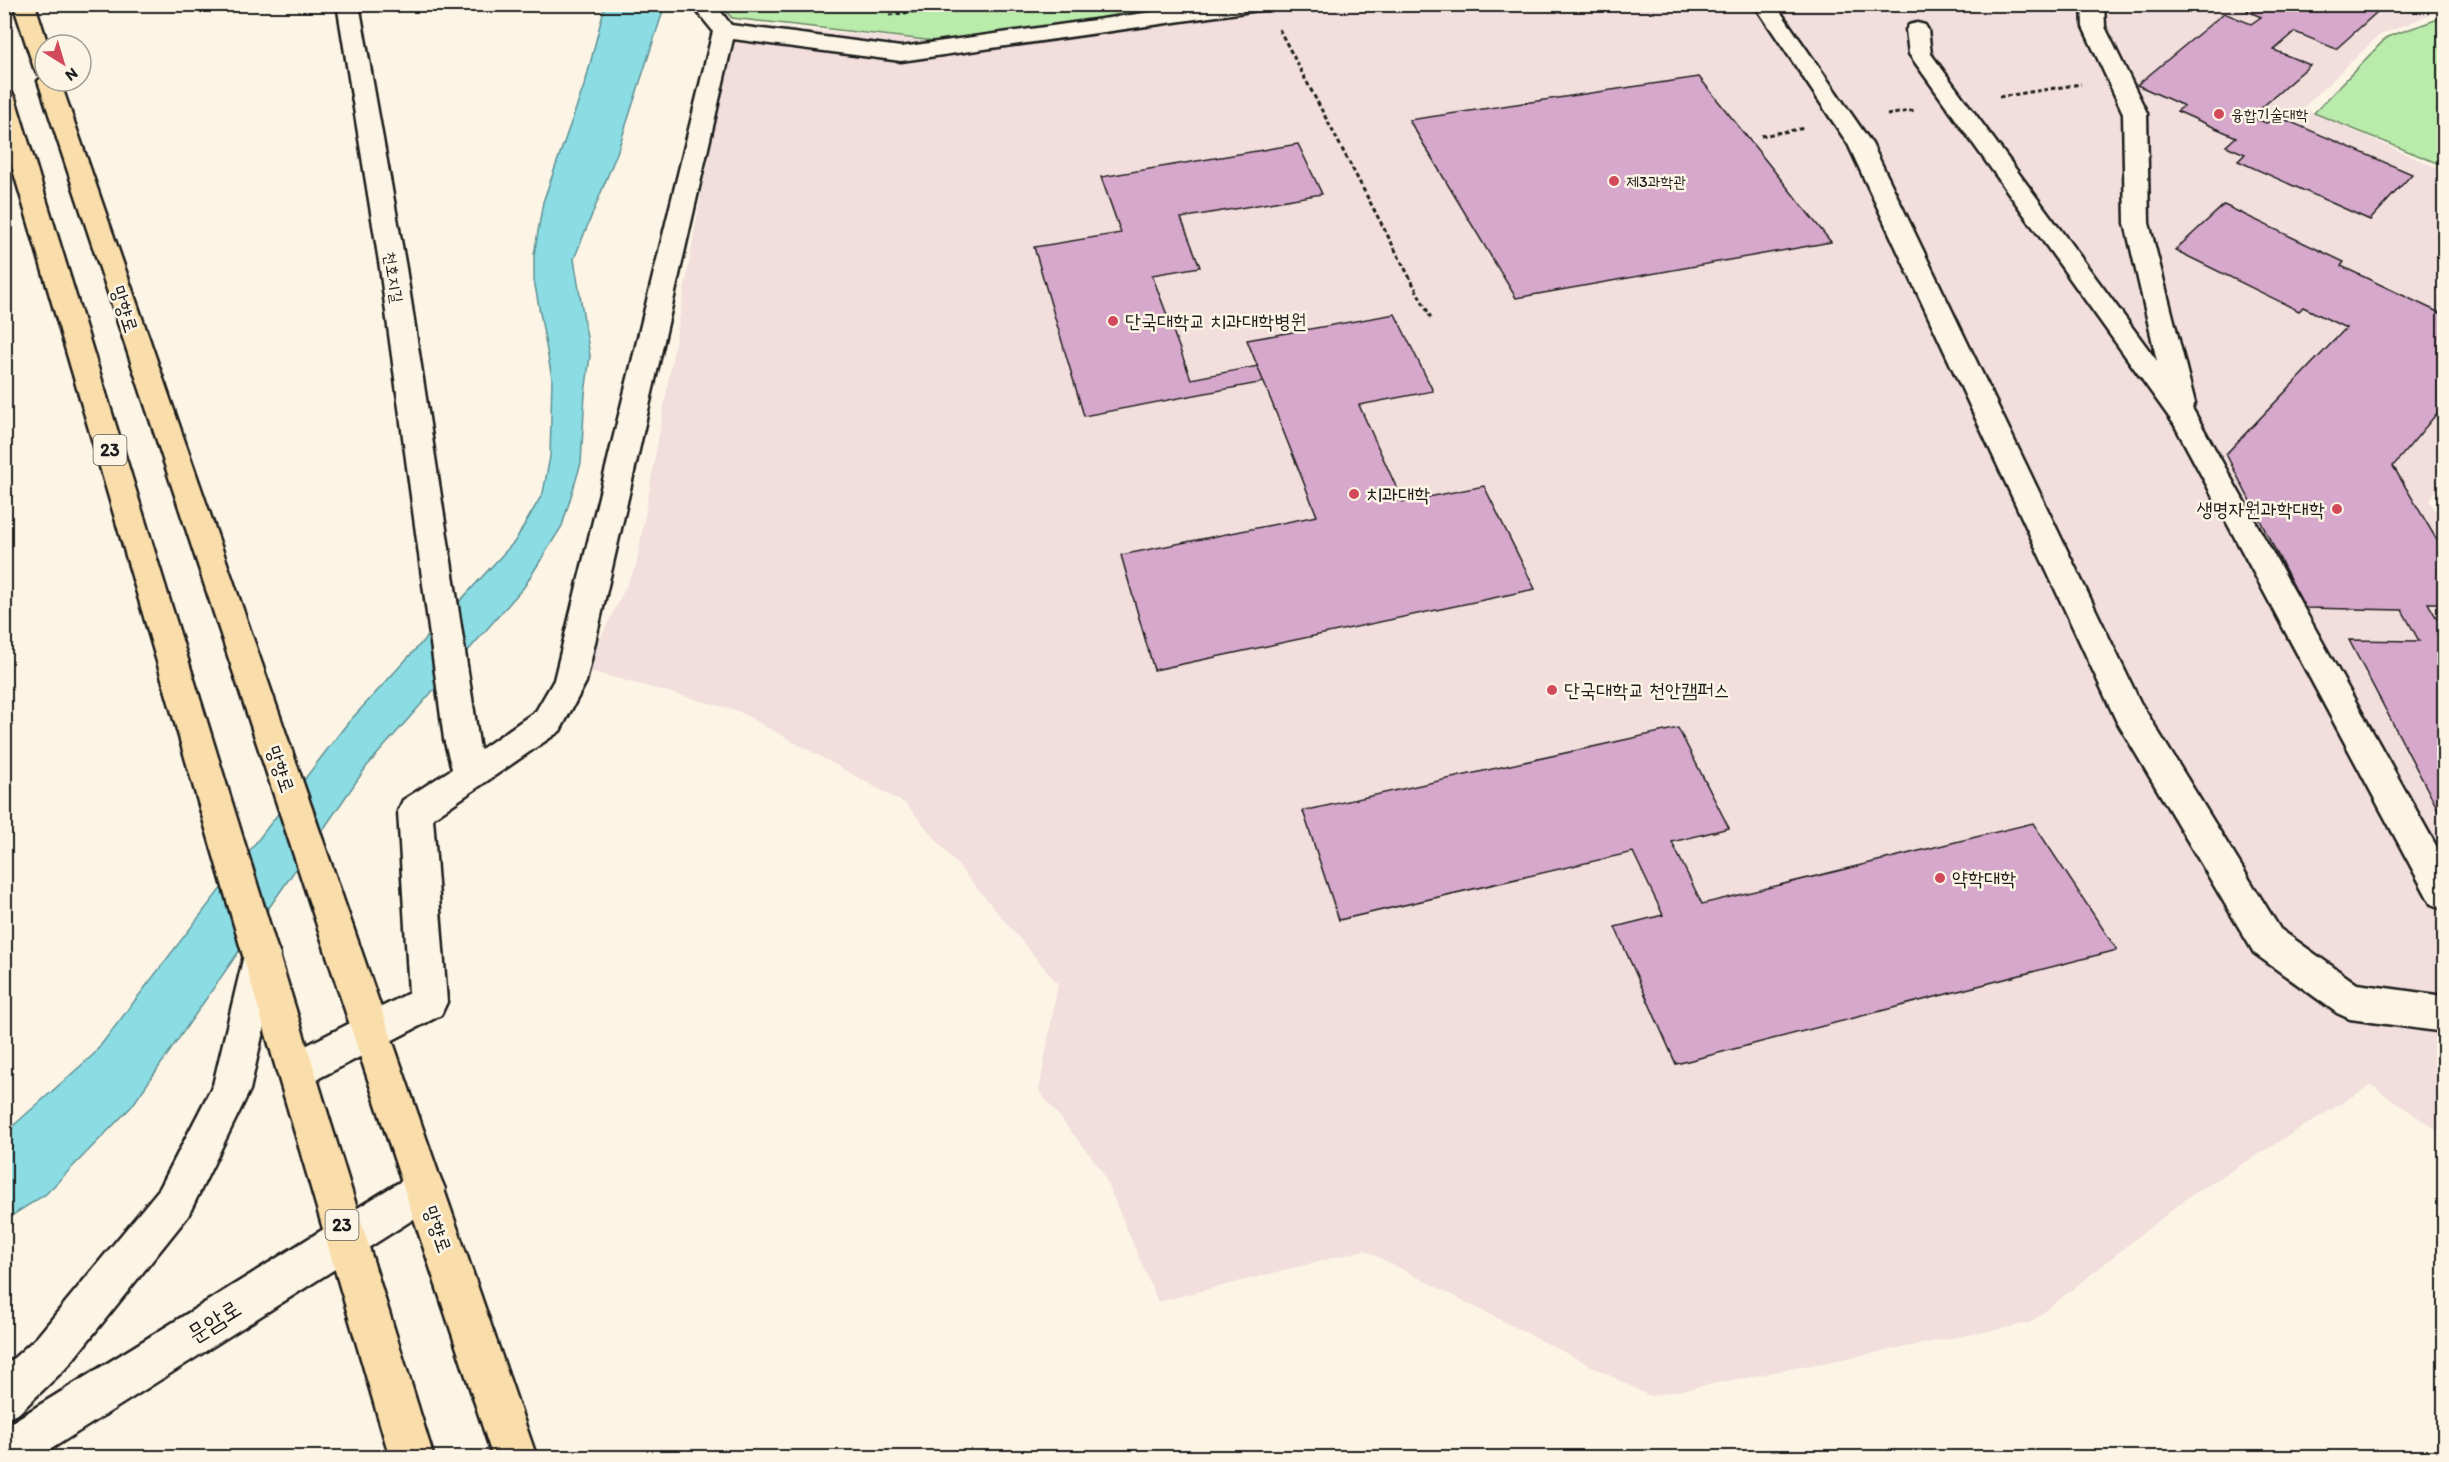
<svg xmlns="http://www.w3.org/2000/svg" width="2449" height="1462" font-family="Itim,'Poor Story',sans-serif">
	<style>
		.built { fill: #f1dedd }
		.green { fill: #b9ebab; stroke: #6a8464; stroke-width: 1.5 }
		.water { fill: #8bdce3; stroke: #5f8f93; stroke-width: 1.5 }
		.building { fill: #d6a8cb; stroke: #1c1c1c; stroke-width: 1.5 }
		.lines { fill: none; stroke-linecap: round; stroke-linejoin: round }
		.minor-casing { stroke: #1c1c1c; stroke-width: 5 }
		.major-casing { stroke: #1c1c1c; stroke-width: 5 }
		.path { stroke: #1c1c1c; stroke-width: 3; stroke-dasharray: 4.5 3; stroke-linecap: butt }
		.minor { fill: #fcf5e5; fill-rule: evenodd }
		.major { fill: #f9deab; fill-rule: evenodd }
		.poi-dot { fill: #d1495b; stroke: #fcf5e5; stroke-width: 2 }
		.labels { text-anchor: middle; stroke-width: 5; stroke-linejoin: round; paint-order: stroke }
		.far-poi-label { font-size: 16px; fill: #1c1c1c; stroke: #fcf5e5; text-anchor: start }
		.far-street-label { font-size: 16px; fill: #1c1c1c; stroke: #fcf5e5 }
		.shield { fill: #fcf5e5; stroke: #5f5d58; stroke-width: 1.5 }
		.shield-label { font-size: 18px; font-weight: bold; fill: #1c1c1c }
		.street-label { font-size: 20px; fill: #1c1c1c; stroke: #fcf5e5 }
		.poi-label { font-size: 20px; fill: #1c1c1c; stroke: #fcf5e5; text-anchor: start }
		.near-street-label { font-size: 24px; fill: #1c1c1c; stroke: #fcf5e5 }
	</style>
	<rect width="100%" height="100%" fill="#fcf5e5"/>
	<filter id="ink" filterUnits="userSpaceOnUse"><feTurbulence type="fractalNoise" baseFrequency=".0167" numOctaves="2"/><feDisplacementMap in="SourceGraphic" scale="12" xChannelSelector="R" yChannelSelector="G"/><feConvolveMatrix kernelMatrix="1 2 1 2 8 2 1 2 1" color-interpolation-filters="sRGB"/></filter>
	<g filter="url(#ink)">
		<!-- built -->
		<path class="built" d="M 1185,4 L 2444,5 L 2444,9 L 2378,36 L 2303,108 L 2444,171 L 2444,478 L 2429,500 L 2444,526 L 2444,1135 L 2371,1085 L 2187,1198 L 2030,1323 L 1650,1396 L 1364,1250 L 1158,1302 L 1101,1169 L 1039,1091 L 1058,984 L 906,804 L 736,710 L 585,670 L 636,566 L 731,23 L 944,42 Z"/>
		<!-- green -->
		<g class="green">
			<path d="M 720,5 L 1182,5 L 944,42 L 732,18 Z"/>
			<path d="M 2444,17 L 2444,166 L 2314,113 L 2387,37 Z"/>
		</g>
		<!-- water -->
		<path class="water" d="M 605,5 L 670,5 L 664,8 L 617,153 L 574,259 L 590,356 L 585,394 L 581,463 L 562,526 L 524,587 L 367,766 L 132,1106 L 46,1194 L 5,1220 L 5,1133 L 94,1054 L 346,725 L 515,541 L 543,493 L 550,457 L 552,378 L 534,280 L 534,255 L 543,202 L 586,80 Z"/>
		<!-- building -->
		<g class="building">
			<path d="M 2255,4 L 2386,4 L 2336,49 L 2295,32 L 2274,50 L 2310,65 L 2251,117 L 2266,123 L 2279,117 L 2412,174 L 2370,220 L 2238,161 L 2245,154 L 2226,146 L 2236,137 L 2177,111 L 2184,106 L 2137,85 L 2224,13 L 2251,24 L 2261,17 L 2247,11 Z"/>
			<path d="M 1699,77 L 1831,242 L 1516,298 L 1409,120 Z"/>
			<path d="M 1298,144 L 1322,194 L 1181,218 L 1200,267 L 1152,275 L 1191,379 L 1258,366 L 1264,382 L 1084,416 L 1034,247 L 1121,233 L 1101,177 Z"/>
			<path d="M 2224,205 L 2344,262 L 2341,266 L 2442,314 L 2444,311 L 2444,405 L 2393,466 L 2444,552 L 2444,603 L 2428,603 L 2444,631 L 2444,821 L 2349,640 L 2419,641 L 2402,610 L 2305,608 L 2226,454 L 2346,328 L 2303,307 L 2299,311 L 2175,250 Z"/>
			<path d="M 1395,314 L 1433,391 L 1359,405 L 1403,502 L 1484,486 L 1535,589 L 1154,670 L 1121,555 L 1317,516 L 1247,340 Z"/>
			<path d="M 1678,728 L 1729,828 L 1672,842 L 1702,904 L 2033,823 L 2117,950 L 1676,1064 L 1615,927 L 1663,915 L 1633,852 L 1339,920 L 1303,811 Z"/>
		</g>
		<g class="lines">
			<!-- minor casing -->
			<g class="minor-casing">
				<g id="minor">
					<path d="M 337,4 L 359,4 L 406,268 L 480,750 L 536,711 L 554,680 L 713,31 L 691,4 L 715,4 L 731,25 L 901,47 L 1209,4 L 1269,4 L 1267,9 L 1259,10 L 901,61 L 733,39 L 586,682 L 560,731 L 433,818 L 447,1002 L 441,1015 L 296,1090 L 282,1084 L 277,1071 L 282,1058 L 409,993 L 398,811 L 403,800 L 452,769 L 444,739 L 380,268 Z"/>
					<path d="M 1754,4 L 1775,4 L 1872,144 L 2140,702 L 2280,929 L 2357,984 L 2444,996 L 2444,1032 L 2350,1019 L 2337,1013 L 2254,953 L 2116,720 L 1848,144 Z"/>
					<path d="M 2082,4 L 2104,4 L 2105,27 L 2147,113 L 2149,223 L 2195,403 L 2192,408 L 2444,860 L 2444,909 L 2431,904 L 2174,424 L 1909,54 L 1906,30 L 1909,25 L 1917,23 L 1925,25 L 1928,30 L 1931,54 L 2157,361 L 2125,223 L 2123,113 L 2083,27 Z"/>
					<path d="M 262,938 L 275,943 L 280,955 L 250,1090 L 188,1216 L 67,1367 L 19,1413 L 4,1420 L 4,1367 L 37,1337 L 160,1188 L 213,1085 L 244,955 L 249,943 Z"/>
					<path d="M 425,1169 L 439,1175 L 445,1189 L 439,1203 L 37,1458 L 4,1458 L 4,1427 L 411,1175 Z"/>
				</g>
			</g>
			<!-- major casing -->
			<g class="major-casing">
				<g id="major">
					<path d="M 13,4 L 35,4 L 48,45 L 45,45 L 45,75 L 37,73 L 34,68 Z"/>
					<path d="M 45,75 L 45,81 L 60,81 L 537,1458 L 493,1458 L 38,81 Z"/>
					<path d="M 4,91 L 12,93 L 15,98 L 434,1458 L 390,1458 L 4,139 Z"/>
				</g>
			</g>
			<!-- path -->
			<g class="path">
				<path d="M 889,15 L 969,4"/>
				<path d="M 1279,29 L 1431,318"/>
				<path d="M 1999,97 L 2081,84"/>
				<path d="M 1887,115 L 1915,110"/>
				<path d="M 1761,136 L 1805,128"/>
			</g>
			<!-- minor -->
			<use href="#minor" class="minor"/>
			<!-- major -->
			<use href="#major" class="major"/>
		</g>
	</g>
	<!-- markers -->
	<g class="poi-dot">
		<circle cx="2219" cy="114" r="6"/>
		<circle cx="1614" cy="181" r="6"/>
		<circle cx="1113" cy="321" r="6"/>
		<circle cx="1354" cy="494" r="6"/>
		<circle cx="2337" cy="509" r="6"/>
		<circle cx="1552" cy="690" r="6"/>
		<circle cx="1940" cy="878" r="6"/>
	</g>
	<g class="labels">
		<!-- far-poi labels -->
		<g class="far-poi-label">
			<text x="2231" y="120">융합기술대학</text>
			<text x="1626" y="187">제3과학관</text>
		</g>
		<!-- far-street labels -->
		<g class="far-street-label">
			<text transform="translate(394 277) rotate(81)" y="6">천호지길</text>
		</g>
		<!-- shield labels -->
		<g class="shield">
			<rect x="93.5" y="435" width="33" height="30" rx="4.5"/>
			<rect x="325.5" y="1210" width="33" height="30" rx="4.5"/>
		</g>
		<g class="shield-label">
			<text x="110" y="456">23</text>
			<text x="342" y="1231">23</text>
		</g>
		<!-- street labels -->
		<g class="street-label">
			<text transform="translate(125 309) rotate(72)" y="7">망향로</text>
			<text transform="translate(281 769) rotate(71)" y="7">망향로</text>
			<text transform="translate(438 1229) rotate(71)" y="7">망향로</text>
		</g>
		<!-- poi labels -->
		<g class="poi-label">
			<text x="1125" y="328">단국대학교 치과대학병원</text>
			<text x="1366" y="501">치과대학</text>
			<text x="2325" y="516" text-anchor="end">생명자원과학대학</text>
			<text x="1564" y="697">단국대학교 천안캠퍼스</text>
			<text x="1952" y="885">약학대학</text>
		</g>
		<!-- near-street labels -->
		<g class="near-street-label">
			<text transform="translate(214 1321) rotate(-32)" y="8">문암로</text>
		</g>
	</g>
	<!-- margin -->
	<rect width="2449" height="1462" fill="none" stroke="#fcf5e5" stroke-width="24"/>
	<rect x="12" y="12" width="2425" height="1438" fill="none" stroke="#1c1c1c" stroke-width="2" filter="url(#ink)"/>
	<!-- north arrow -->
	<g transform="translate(63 63) rotate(143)"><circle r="28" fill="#fcf5e5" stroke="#a29e95" stroke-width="1.5"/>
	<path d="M0-4.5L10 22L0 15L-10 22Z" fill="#d1495b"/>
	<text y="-9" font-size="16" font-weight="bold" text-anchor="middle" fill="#1c1c1c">N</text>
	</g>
</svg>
